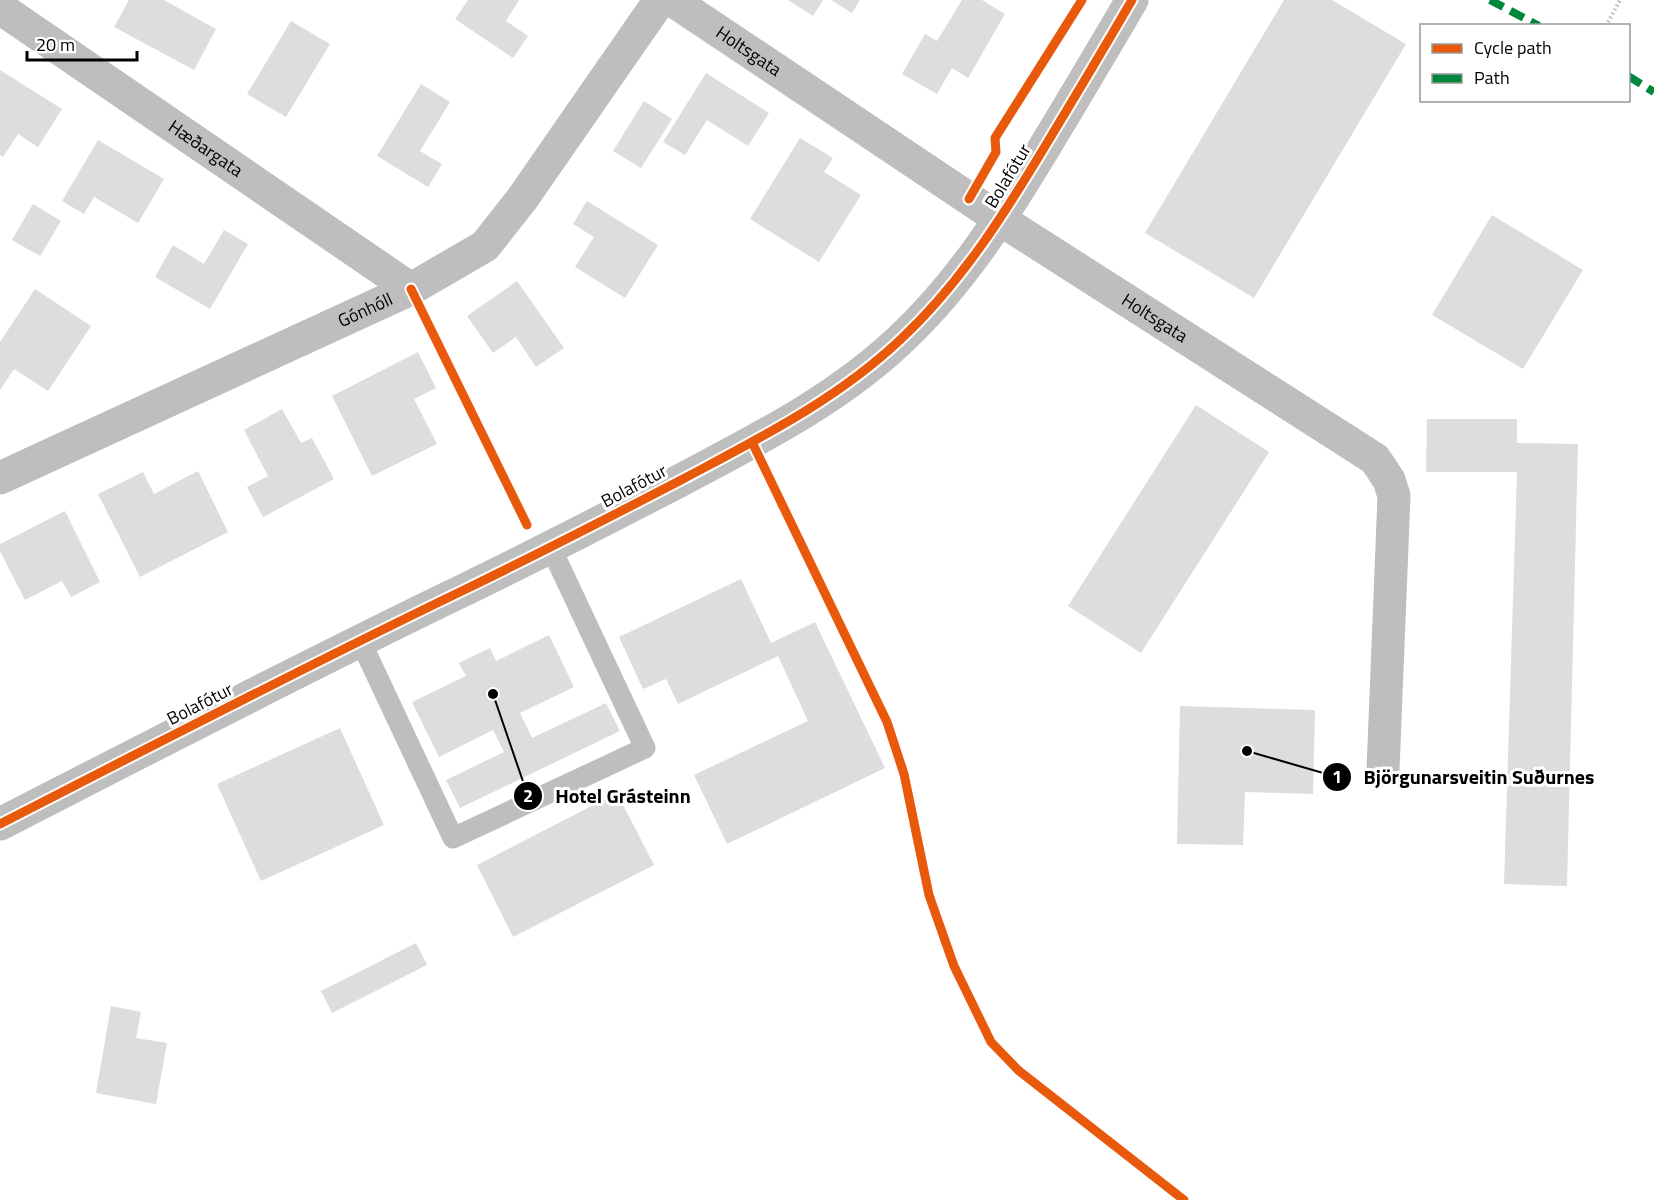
<svg xmlns="http://www.w3.org/2000/svg" width="1654" height="1200" font-family="'Titillium Web',sans-serif">
	<style>
		.building { fill: #ddd }
		.lines { fill: none; stroke-linecap: round; stroke-linejoin: round }
		.path { stroke: #b8b8b8; stroke-width: 4; stroke-dasharray: 1.5 3; stroke-linecap: butt }
		.lane { stroke: #bebebe; stroke-width: 21 }
		.street { stroke: #bebebe; stroke-width: 33 }
		.quiet { stroke: #00873e; stroke-width: 8; stroke-dasharray: 15 8; stroke-linecap: butt }
		.cycleway-casing { stroke: #fff; stroke-width: 13 }
		.cycleway { stroke: #e8590c; stroke-width: 9 }
		.labels { text-anchor: middle; stroke-width: 6; stroke-linejoin: round; paint-order: stroke }
		.street-label { font-size: 18px; fill: #000; stroke: #fff }
		.leader { fill: none; stroke: #000; stroke-width: 2 }
		.callout-dot { fill: #000; stroke: #fff; stroke-width: 2 }
		.mark-label { font-size: 18px; text-anchor: middle; font-weight: bold; fill: #fff }
		.callout-label { font-size: 20px; text-anchor: middle; font-weight: bold; fill: #000; stroke: #fff; stroke-width: 6; stroke-linejoin: round; paint-order: stroke }
	</style>
	<rect width="100%" height="100%" fill="#fff"/>
	<!-- building -->
	<g class="building">
		<path d="M 129,0 L 164,0 L 216,29 L 194,70 L 114,27 Z"/>
		<path d="M 468,0 L 519,0 L 506,21 L 528,36 L 513,58 L 455,19 Z"/>
		<path d="M 788,0 L 823,0 L 813,16 Z"/>
		<path d="M 831,0 L 860,0 L 852,13 Z"/>
		<path d="M 962,0 L 982,0 L 1005,14 L 968,78 L 952,68 L 937,94 L 902,74 L 925,34 L 937,41 Z"/>
		<path d="M 1284,0 L 1332,0 L 1406,44 L 1254,298 L 1145,233 Z"/>
		<path d="M 291,21 L 330,44 L 286,117 L 247,94 Z"/>
		<path d="M 0,70 L 62,109 L 38,147 L 18,134 L 3,157 L 0,155 Z"/>
		<path d="M 706,73 L 769,113 L 748,146 L 707,120 L 685,155 L 663,142 Z"/>
		<path d="M 421,84 L 450,102 L 420,151 L 442,164 L 428,187 L 377,156 Z"/>
		<path d="M 644,101 L 672,119 L 641,168 L 613,151 Z"/>
		<path d="M 800,138 L 833,158 L 824,172 L 861,195 L 819,262 L 750,219 Z"/>
		<path d="M 98,140 L 164,179 L 138,223 L 94,197 L 84,214 L 62,201 Z"/>
		<path d="M 587,201 L 658,245 L 625,298 L 575,267 L 594,237 L 573,224 Z"/>
		<path d="M 33,204 L 61,221 L 40,256 L 12,240 Z"/>
		<path d="M 1492,215 L 1583,270 L 1523,369 L 1432,315 Z"/>
		<path d="M 224,230 L 248,244 L 210,309 L 155,277 L 173,245 L 204,264 Z"/>
		<path d="M 517,281 L 564,348 L 536,367 L 516,337 L 493,353 L 467,316 Z"/>
		<path d="M 35,289 L 91,326 L 48,391 L 14,369 L 0,390 L 0,342 Z"/>
		<path d="M 418,352 L 436,388 L 414,399 L 437,444 L 372,476 L 332,396 Z"/>
		<path d="M 1196,405 L 1269,452 L 1141,653 L 1068,606 Z"/>
		<path d="M 282,409 L 301,443 L 312,438 L 334,479 L 263,517 L 247,487 L 268,476 L 244,430 Z"/>
		<path d="M 1427,419 L 1517,419 L 1517,443 L 1578,444 L 1567,886 L 1504,884 L 1517,472 L 1426,472 Z"/>
		<path d="M 198,471 L 228,532 L 140,577 L 98,494 L 143,472 L 154,494 Z"/>
		<path d="M 65,511 L 100,582 L 71,597 L 62,581 L 25,600 L 0,551 L 0,544 Z"/>
		<path d="M 741,579 L 771,643 L 815,622 L 885,768 L 727,844 L 694,775 L 808,721 L 778,656 L 678,704 L 666,679 L 643,689 L 619,637 Z"/>
		<path d="M 549,635 L 574,687 L 520,713 L 532,738 L 606,703 L 620,731 L 460,808 L 446,780 L 504,752 L 493,730 L 439,757 L 412,702 L 466,676 L 459,663 L 490,648 L 496,661 Z"/>
		<path d="M 1180,706 L 1315,710 L 1313,794 L 1245,792 L 1243,845 L 1177,844 Z"/>
		<path d="M 340,728 L 384,825 L 261,881 L 217,784 Z"/>
		<path d="M 617,793 L 654,865 L 513,937 L 477,865 Z"/>
		<path d="M 416,943 L 427,965 L 332,1013 L 321,991 Z"/>
		<path d="M 111,1006 L 141,1012 L 136,1038 L 167,1043 L 156,1104 L 96,1093 Z"/>
	</g>
	<g class="lines">
		<!-- path -->
		<path class="path" d="M 1606,26 L 1620,0"/>
		<!-- lane -->
		<path class="lane" d="M 360,640 L 453,838 L 645,748 L 551,548"/>
		<!-- street -->
		<g class="street">
			<path id="s1" d="M 672,0 L 1001,220 L 1375,459 L 1389,480 L 1394,496 L 1383,770"/>
			<path id="s2" d="M 0,8 L 411,289"/>
			<path id="s3" d="M 0,478 L 411,289 L 485,246 L 522,199 L 660,0"/>
			<path d="M 0,824 C 154,745 308,665 464,590 C 538,554 610,517 683,479 C 760,438 838,399 901,339 C 961,283 1005,213 1047,143 C 1076,95 1104,48 1132,0"/>
		</g>
		<!-- quiet -->
		<g class="quiet">
			<path d="M 1490,0 L 1539,26"/>
			<path d="M 1628,76 L 1654,92"/>
		</g>
		<!-- cycleway casing -->
		<g class="cycleway-casing">
			<g id="cycleway">
				<path d="M 969,199 L 996,152 L 995,138 L 1082,0"/>
				<path d="M 411,289 L 527,525"/>
				<path d="M 752,442 L 887,722 L 904,774 L 929,895 L 954,966 L 991,1042 L 1018,1070 L 1184,1200"/>
				<path d="M 0,824 C 154,745 308,665 464,590 C 538,554 610,517 683,479 C 760,438 838,399 901,339 C 961,283 1005,213 1047,143 C 1076,95 1104,48 1132,0"/>
			</g>
		</g>
		<!-- cycleway -->
		<use href="#cycleway" class="cycleway"/>
	</g>
	<g class="labels">
		<!-- street labels -->
		<g class="street-label">
			<text dy="6" stroke="none"><textPath href="#s1" startOffset="92">Holtsgata</textPath></text>
			<text dy="6" stroke="none"><textPath href="#s2" startOffset="249">Hæðargata</textPath></text>
			<text transform="translate(1008 176) rotate(-59)" y="6">Bolafótur</text>
			<text dy="6" stroke="none"><textPath href="#s3" startOffset="402">Gónhóll</textPath></text>
			<text dy="6" stroke="none"><textPath href="#s1" startOffset="578">Holtsgata</textPath></text>
			<text transform="translate(634 486) rotate(-28)" y="6">Bolafótur</text>
			<text transform="translate(200 704) rotate(-27)" y="6">Bolafótur</text>
		</g>
	</g>
	<!-- callouts -->
	<path class="leader" d="M1247 751L1337 777M493 694L528 796"/>
	<g class="callout-dot">
		<circle cx="1247" cy="751" r="6"/>
		<circle cx="493" cy="694" r="6"/>
		<circle cx="1337" cy="777" r="15"/>
		<circle cx="528" cy="796" r="15"/>
	</g>
	<g class="mark-label">
		<text x="1337" y="783">1</text>
		<text x="528" y="802">2</text>
	</g>
	<g class="callout-label">
		<text x="1479" y="784">Björgunarsveitin Suðurnes</text>
		<text x="623" y="803">Hotel Grásteinn</text>
	</g>
	<!-- legend -->
	<rect x="1420" y="24" width="210" height="78" fill="#ffffff" stroke="#999999" stroke-width="1.5"/>
	<rect x="1432" y="44" width="30" height="9" fill="#e8590c" stroke="#999999" stroke-width="1.5"/>
	<text x="1474" y="54" font-size="18" fill="#000000">Cycle path</text>
	<rect x="1432" y="74" width="30" height="9" fill="#00873e" stroke="#999999" stroke-width="1.5"/>
	<text x="1474" y="84" font-size="18" fill="#000000">Path</text>
	<!-- scale -->
	<path d="M27 51v9h110v-9" fill="none" stroke="#000000" stroke-width="3"/>
	<text x="36" y="51" font-size="18" fill="#000000" stroke="#ffffff" stroke-width="4.5" paint-order="stroke">20 m</text>
</svg>
